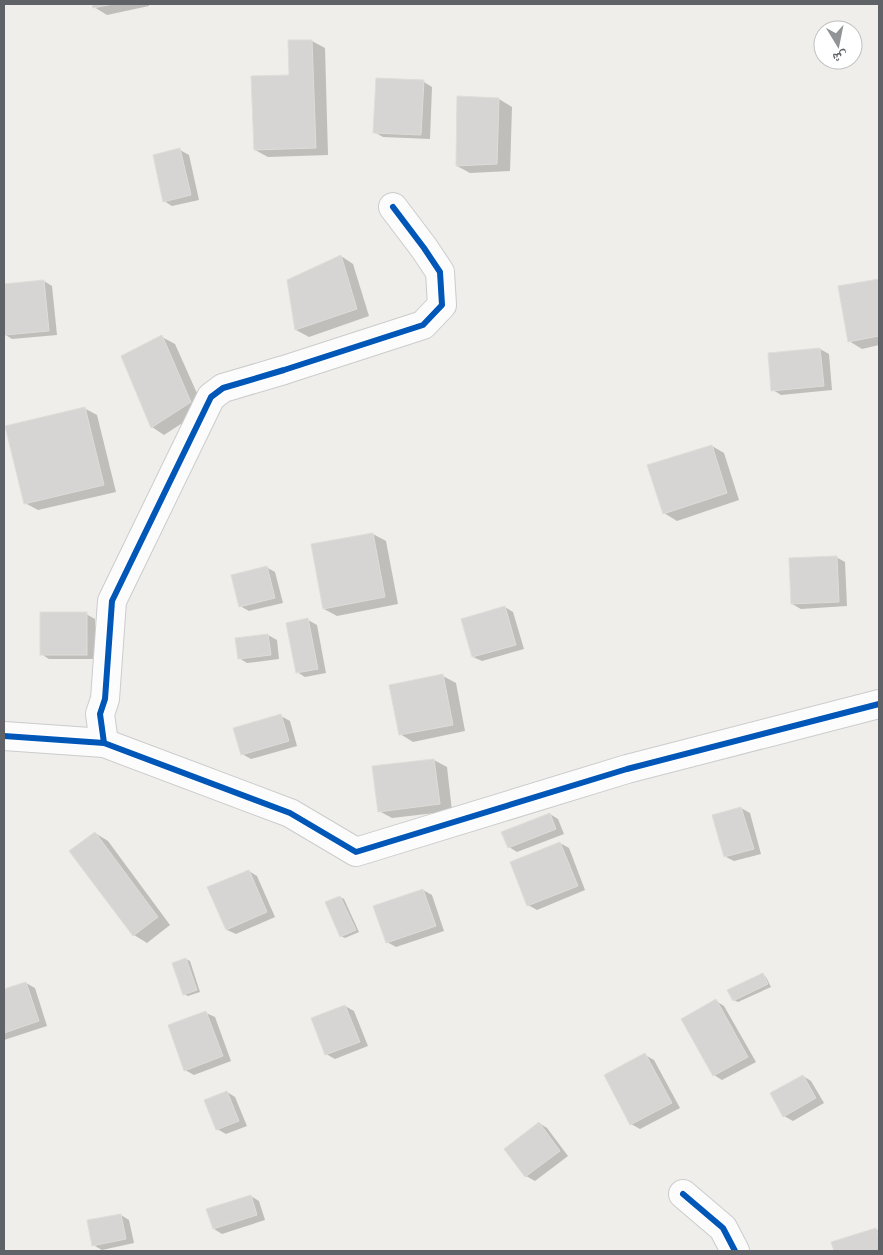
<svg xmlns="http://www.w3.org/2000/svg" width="883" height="1255" font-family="'Work Sans','Noto Naskh Arabic',sans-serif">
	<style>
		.shadow { fill: #0003 }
		.building { fill: #d6d5d3; stroke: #deddd9 }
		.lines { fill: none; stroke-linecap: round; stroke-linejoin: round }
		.minor-casing { stroke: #cbcccc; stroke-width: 30 }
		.minor { stroke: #fdfcfc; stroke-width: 28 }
		.cycleway-casing { stroke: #fff; stroke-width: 9 }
		.cycleway { stroke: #0057b8; stroke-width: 6 }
	</style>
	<rect width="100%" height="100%" fill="#efeeea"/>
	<!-- shadow -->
	<g class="shadow">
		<path d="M 94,4 L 149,4 L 149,6 L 107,15 L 94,7 Z"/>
		<path d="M 312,41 L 325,48 L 328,155 L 268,157 L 255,150 L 290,76 Z"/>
		<path d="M 424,82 L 432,87 L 430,139 L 383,137 L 374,132 Z"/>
		<path d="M 499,99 L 512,107 L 510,171 L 470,173 L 457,166 Z"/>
		<path d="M 180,150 L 189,155 L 199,200 L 172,206 L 164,201 Z"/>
		<path d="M 341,256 L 353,264 L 369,316 L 309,337 L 296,330 Z"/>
		<path d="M 879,280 L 879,345 L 862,349 L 849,341 L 839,287 Z"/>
		<path d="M 44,281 L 52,286 L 57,335 L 12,339 L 4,334 L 4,285 Z"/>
		<path d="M 162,337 L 175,344 L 204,409 L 164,435 L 152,427 Z"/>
		<path d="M 820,349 L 829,354 L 832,390 L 781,395 L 773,390 L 770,354 Z"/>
		<path d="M 84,408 L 97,415 L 116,492 L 38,510 L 25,503 Z"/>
		<path d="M 712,446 L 724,453 L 739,500 L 677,521 L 664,513 Z"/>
		<path d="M 373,534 L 386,541 L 398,604 L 337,616 L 324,609 Z"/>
		<path d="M 836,557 L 845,562 L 847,606 L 801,609 L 792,604 Z"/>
		<path d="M 266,567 L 275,572 L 283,603 L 249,611 L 240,606 Z"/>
		<path d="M 505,607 L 513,612 L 524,649 L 482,661 L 473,657 Z"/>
		<path d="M 86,614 L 95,619 L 95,659 L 49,659 L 41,654 Z"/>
		<path d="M 308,620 L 317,625 L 326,673 L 305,677 L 297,672 Z"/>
		<path d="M 268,635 L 277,640 L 279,659 L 247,663 L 239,658 L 236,639 Z"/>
		<path d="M 443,676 L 456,683 L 465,731 L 413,742 L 400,734 Z"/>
		<path d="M 281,716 L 290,721 L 297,746 L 251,759 L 242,754 Z"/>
		<path d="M 434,760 L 447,767 L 452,811 L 392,818 L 379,811 Z"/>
		<path d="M 741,808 L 750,813 L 761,854 L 734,861 L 726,857 Z"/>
		<path d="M 550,814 L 558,819 L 564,834 L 517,852 L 509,847 Z"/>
		<path d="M 95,833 L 108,841 L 170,925 L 147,943 L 134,935 Z"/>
		<path d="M 560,843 L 569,848 L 585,890 L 537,910 L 528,905 Z"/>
		<path d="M 249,871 L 257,876 L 275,917 L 236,934 L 227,930 L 209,888 Z"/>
		<path d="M 423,890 L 432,895 L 444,931 L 396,947 L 387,942 Z"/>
		<path d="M 340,897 L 344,899 L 359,932 L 345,938 L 341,936 Z"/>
		<path d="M 186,959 L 190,961 L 200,992 L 188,996 L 184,994 Z"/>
		<path d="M 763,975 L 766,977 L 771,987 L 738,1002 L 734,1000 Z"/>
		<path d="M 26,983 L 35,988 L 47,1026 L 4,1040 L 4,990 Z"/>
		<path d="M 716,1001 L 724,1006 L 756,1062 L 722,1080 L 714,1075 Z"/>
		<path d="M 345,1006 L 354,1011 L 368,1046 L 335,1059 L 326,1054 Z"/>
		<path d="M 206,1013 L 215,1017 L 231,1061 L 194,1075 L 185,1070 Z"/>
		<path d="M 645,1055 L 654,1060 L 680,1108 L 640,1129 L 631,1124 Z"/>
		<path d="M 803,1076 L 811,1081 L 824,1103 L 793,1121 L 784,1116 Z"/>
		<path d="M 227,1092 L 235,1097 L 247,1126 L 226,1134 L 217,1129 Z"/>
		<path d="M 539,1123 L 547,1128 L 568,1156 L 535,1181 L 526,1176 Z"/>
		<path d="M 251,1196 L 259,1201 L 265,1220 L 222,1234 L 214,1229 Z"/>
		<path d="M 121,1215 L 129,1220 L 134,1243 L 102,1250 L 93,1245 Z"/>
		<path d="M 876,1229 L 879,1231 L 879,1251 L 835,1251 L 832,1243 Z"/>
	</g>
	<!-- building -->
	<g class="building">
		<path d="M 92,4 L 113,4 L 93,8 Z"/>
		<path d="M 288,40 L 312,40 L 316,148 L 254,150 L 251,76 L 289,75 Z"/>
		<path d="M 376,78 L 424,80 L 421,135 L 373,133 Z"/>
		<path d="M 457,96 L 499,98 L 497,164 L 456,166 Z"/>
		<path d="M 180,148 L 191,195 L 163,202 L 153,155 Z"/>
		<path d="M 341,255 L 357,309 L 295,330 L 287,280 Z"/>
		<path d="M 879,279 L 879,336 L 848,342 L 838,286 Z"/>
		<path d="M 44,280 L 49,331 L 4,335 L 4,284 Z"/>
		<path d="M 162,335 L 191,402 L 151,428 L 121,356 Z"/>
		<path d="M 820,348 L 824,386 L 771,391 L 768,353 Z"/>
		<path d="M 85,407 L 104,485 L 24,504 L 5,426 Z"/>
		<path d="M 712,445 L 727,493 L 663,514 L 647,465 Z"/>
		<path d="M 373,533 L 385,597 L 323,609 L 311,544 Z"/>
		<path d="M 837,556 L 839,602 L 791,604 L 789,558 Z"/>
		<path d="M 267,566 L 275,598 L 239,607 L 231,575 Z"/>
		<path d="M 505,606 L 516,645 L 472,657 L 461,619 Z"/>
		<rect x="40" y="612" width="47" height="43"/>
		<path d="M 308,618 L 318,669 L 296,673 L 286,623 Z"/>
		<path d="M 268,634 L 271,655 L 238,659 L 235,638 Z"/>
		<path d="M 443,674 L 453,725 L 399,735 L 389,685 Z"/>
		<path d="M 281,714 L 289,741 L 241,755 L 233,728 Z"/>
		<path d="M 434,759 L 440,804 L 378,812 L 372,766 Z"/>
		<path d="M 741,807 L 754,849 L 724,857 L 712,815 Z"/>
		<path d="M 550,813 L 556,829 L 508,848 L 501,832 Z"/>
		<path d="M 95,832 L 158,917 L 133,936 L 69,851 Z"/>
		<path d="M 560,842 L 578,886 L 527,906 L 510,862 Z"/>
		<path d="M 249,870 L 267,912 L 226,930 L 207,887 Z"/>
		<path d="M 423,889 L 436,926 L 386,943 L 373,906 Z"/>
		<path d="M 340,896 L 356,930 L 340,937 L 325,902 Z"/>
		<path d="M 186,958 L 197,990 L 183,995 L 172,963 Z"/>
		<path d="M 763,973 L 768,984 L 733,1001 L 727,990 Z"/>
		<path d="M 26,982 L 39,1021 L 4,1033 L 4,989 Z"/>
		<path d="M 716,999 L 748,1057 L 713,1076 L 681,1019 Z"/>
		<path d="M 345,1005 L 360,1042 L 325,1055 L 311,1018 Z"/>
		<path d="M 206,1011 L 223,1056 L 184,1071 L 168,1025 Z"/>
		<path d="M 645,1053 L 672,1103 L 630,1125 L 604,1075 Z"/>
		<path d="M 803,1075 L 816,1098 L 783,1117 L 770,1093 Z"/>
		<path d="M 227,1091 L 239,1121 L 216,1130 L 204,1100 Z"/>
		<path d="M 539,1122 L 560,1151 L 525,1177 L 504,1149 Z"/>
		<path d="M 251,1195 L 257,1215 L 213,1229 L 206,1209 Z"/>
		<path d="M 121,1214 L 126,1239 L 92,1246 L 87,1220 Z"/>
		<path d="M 876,1228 L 879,1237 L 879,1251 L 834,1251 L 831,1242 Z"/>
	</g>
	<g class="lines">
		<!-- minor casing -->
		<g class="minor-casing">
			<g id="minor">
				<path d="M 4,736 L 104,743 L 100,714 L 105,699 L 112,601 L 211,397 L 223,388 L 284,370 L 423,325 L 442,305 L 440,272 L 424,248 L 393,207"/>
				<path d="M 104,743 L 290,813 L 356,852 L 627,769 L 879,704"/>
				<path d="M 683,1194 L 723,1228 L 735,1251"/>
			</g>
		</g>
		<!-- minor -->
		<use href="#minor" class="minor"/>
		<!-- cycleway casing -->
		<g class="cycleway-casing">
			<g id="cycleway">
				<path d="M 4,736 L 104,743 L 100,714 L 105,699 L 112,601 L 211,397 L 223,388 L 284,370 L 423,325 L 442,305 L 440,272 L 424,248 L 393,207"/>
				<path d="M 104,743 L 290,813 L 356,852 L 627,769 L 879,704"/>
				<path d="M 683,1194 L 723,1228 L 735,1251"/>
			</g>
		</g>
		<!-- cycleway -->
		<use href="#cycleway" class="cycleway"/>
	</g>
	<!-- border -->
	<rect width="883" height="1255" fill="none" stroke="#5f6368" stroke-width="10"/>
	<!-- north arrow -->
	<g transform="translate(838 45) rotate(170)"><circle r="24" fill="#ffffff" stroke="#bfc1c3"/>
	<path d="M0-4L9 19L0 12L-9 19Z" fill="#919496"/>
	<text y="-8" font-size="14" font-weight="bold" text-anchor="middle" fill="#5f6368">ش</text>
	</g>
</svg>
